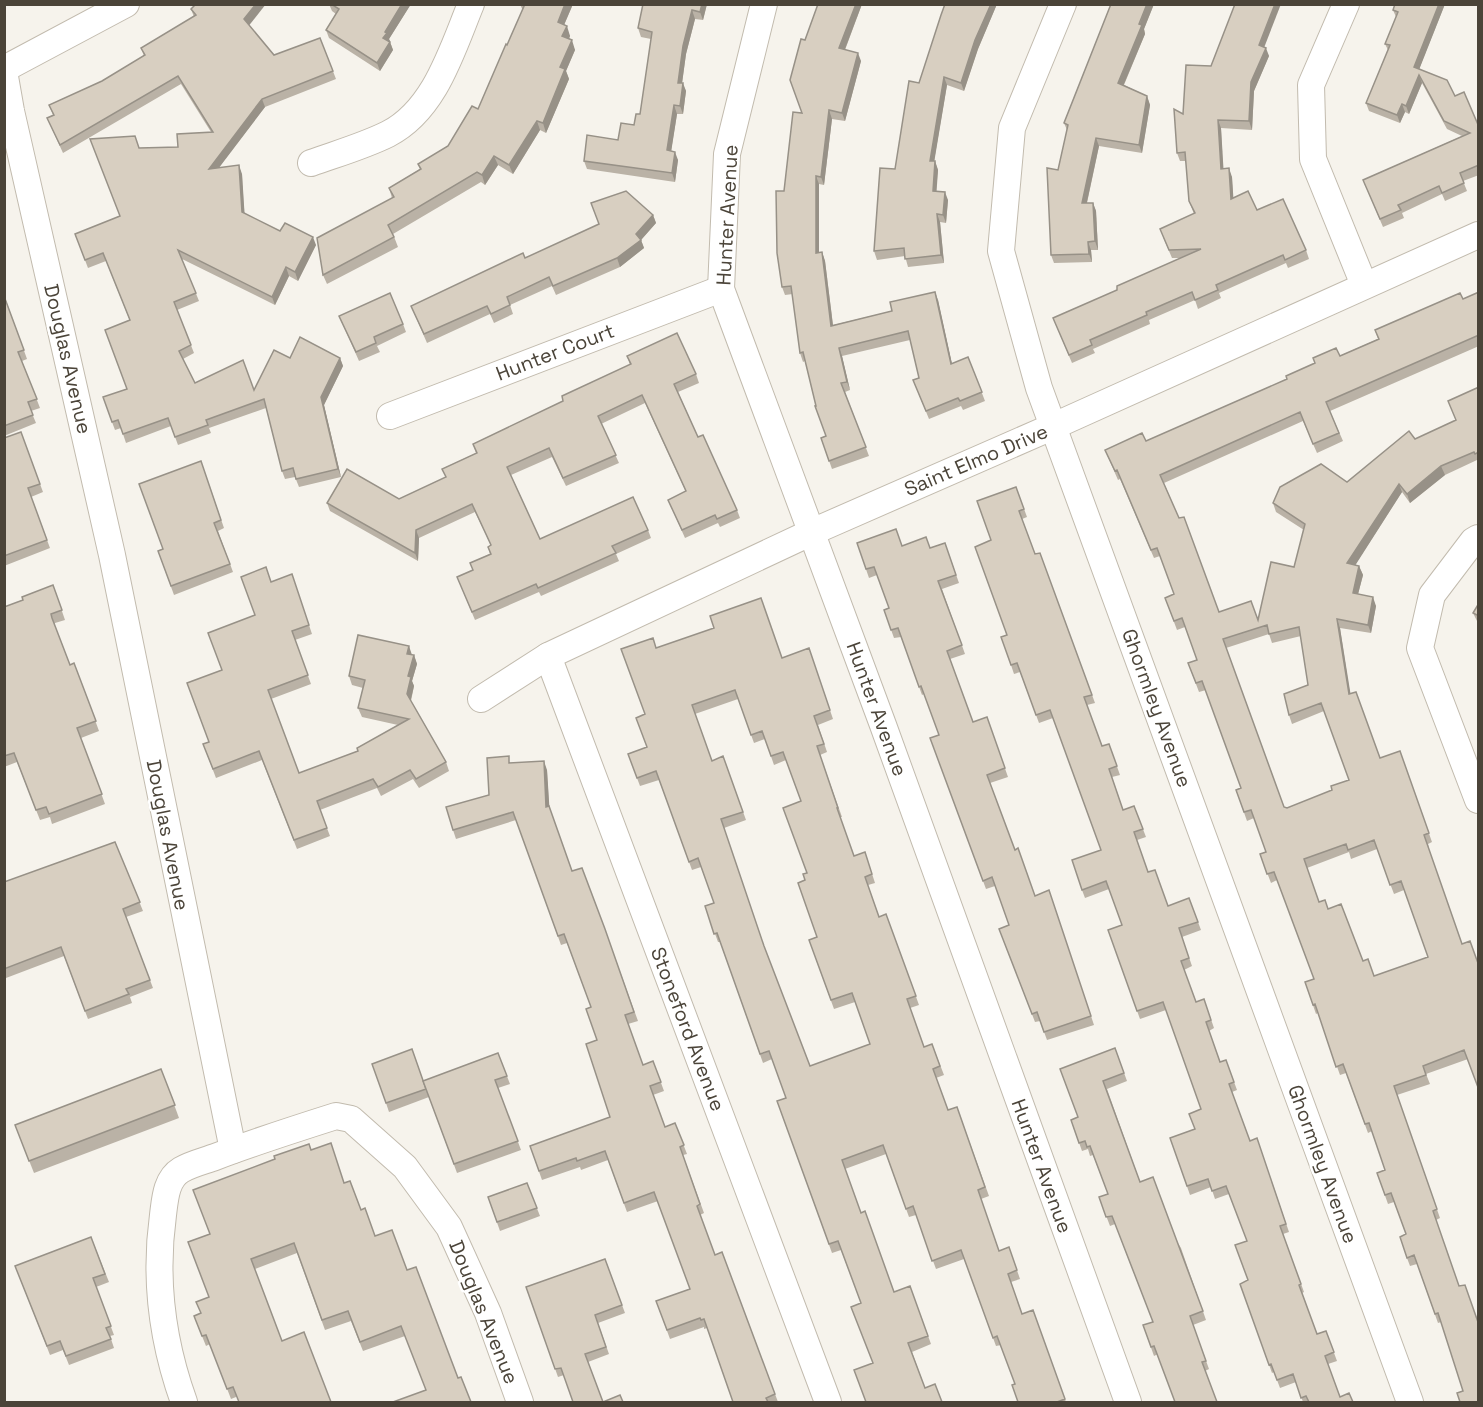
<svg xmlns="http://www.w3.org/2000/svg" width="1483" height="1407" font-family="'Space Grotesk',sans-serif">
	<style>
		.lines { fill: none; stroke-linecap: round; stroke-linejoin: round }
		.minor-casing { stroke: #c2bbae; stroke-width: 28 }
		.minor { stroke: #fff; stroke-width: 26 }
		.wall { fill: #bab2a6; fill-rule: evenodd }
		.shaded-wall { fill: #979187 }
		.building { fill: #d8cfc1; stroke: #979187; stroke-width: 1.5; fill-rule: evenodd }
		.labels { text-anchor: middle; stroke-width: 5; stroke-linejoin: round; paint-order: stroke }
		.street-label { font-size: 20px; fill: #4b4439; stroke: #fff }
	</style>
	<rect width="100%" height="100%" fill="#f6f3ec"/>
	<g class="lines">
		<!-- minor casing -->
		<g class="minor-casing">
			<g id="minor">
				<path d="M 764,4 L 727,154 L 721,289 L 883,725 L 1128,1402"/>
				<path d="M 1063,4 L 1012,128 L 1001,251 L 1039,388 L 1410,1402"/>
				<path d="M 1346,4 L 1311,85 L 1313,159 L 1364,285"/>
				<path d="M 4,69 L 126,4"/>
				<path d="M 4,71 L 11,111 L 112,555 L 233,1150"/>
				<path d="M 311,163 C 336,154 364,146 388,134 C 435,110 452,50 471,4"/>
				<path d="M 390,416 L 721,289"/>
				<path d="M 1478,538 L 1473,541 L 1432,595 L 1420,648 L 1478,800"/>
				<path d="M 548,656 L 828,1402"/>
				<path d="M 481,699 L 548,656 L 812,532 L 1054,426 L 1478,235"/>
				<path d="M 184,1402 C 162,1341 154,1280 163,1215 C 165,1199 166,1179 181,1170 C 191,1164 204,1161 215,1157 C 254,1142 295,1129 336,1116 L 351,1119 L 405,1167 L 449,1227 L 488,1313 L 520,1402"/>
			</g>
		</g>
		<!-- minor -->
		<use href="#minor" class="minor"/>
	</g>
	<!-- wall -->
	<g class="wall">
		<path d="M 329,4 L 411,4 L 389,39 L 393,50 L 380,71 L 329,38 L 326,30 L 336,14 L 332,11 Z"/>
		<path d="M 520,4 L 573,4 L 564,25 L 570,36 L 569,39 L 575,50 L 566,71 L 569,79 L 546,133 L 540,130 L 513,174 L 498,165 L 485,185 L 481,182 L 393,234 L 398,247 L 327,284 L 323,275 L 392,198 L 389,188 L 420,169 L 418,164 L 448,146 L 478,109 L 523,11 Z"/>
		<path d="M 707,4 L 703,20 L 695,19 L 686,54 L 682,83 L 686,91 L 683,114 L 677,114 L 671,151 L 678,160 L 675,182 L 587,169 L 584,161 L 618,140 L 634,125 L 640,114 L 651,39 L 641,37 L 638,28 Z"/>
		<path d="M 862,4 L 845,50 L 861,61 L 845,121 L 832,119 L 824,185 L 819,184 L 819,253 L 822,252 L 825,261 L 833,325 L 938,300 L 952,364 L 968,357 L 985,401 L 963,410 L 961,406 L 929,419 L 913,380 L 919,378 L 910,340 L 842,356 L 850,390 L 845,392 L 869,456 L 832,469 L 821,438 L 826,436 L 816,406 L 805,361 L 803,362 L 800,353 L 793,294 L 785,295 L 782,287 L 784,191 L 802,113 L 805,40 Z"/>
		<path d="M 945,4 L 997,4 L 978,49 L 964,91 L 947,85 L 934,161 L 935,161 L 938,170 L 936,191 L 948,200 L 946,223 L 940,222 L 944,263 L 908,267 L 905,256 L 877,260 L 874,251 L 895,169 L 919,83 Z"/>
		<path d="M 1111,4 L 1154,4 L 1144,29 L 1145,34 L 1124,85 L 1147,96 L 1150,105 L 1142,153 L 1099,146 L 1087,203 L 1093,203 L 1096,211 L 1098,250 L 1091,250 L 1092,262 L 1054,263 L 1051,255 L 1058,170 L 1067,130 L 1064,123 Z"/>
		<path d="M 1395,4 L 1445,4 L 1419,69 L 1455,96 L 1479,127 L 1479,175 L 1463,181 L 1467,191 L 1445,201 L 1442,194 L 1402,213 L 1404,218 L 1383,227 L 1363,180 L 1462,136 L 1447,129 L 1422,83 L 1409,114 L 1405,112 L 1400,123 L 1369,111 L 1366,103 L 1388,50 L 1385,44 L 1396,17 L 1393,10 Z"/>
		<path d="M 191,9 L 249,25 L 274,55 L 320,38 L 336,79 L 265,107 L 219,167 L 242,174 L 244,213 L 280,231 L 316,245 L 298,281 L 289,276 L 275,305 L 182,259 L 199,301 L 177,310 L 194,353 L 183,359 L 195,383 L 254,390 L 290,358 L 340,358 L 343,366 L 324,405 L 341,477 L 299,487 L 295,477 L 285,479 L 282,471 L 266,408 L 209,428 L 211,433 L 178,445 L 171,426 L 126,443 L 121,428 L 115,430 L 112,422 L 127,389 L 130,321 L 106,261 L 88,268 L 75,234 L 120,216 L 139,148 L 178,147 L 211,132 L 181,84 L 63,153 L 47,118 L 53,115 L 49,105 L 102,81 L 144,56 L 141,48 L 194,17 Z"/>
		<path d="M 1264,47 L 1269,56 L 1254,91 L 1252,130 L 1221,128 L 1223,169 L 1232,177 L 1233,198 L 1257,210 L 1306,250 L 1309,259 L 1288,268 L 1286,263 L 1219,293 L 1221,298 L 1198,309 L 1195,300 L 1149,320 L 1150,324 L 1093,349 L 1095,353 L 1072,363 L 1053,318 L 1117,290 L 1180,258 L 1172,258 L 1163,237 L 1194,214 L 1189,201 L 1186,161 L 1180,161 L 1177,153 L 1183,114 L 1211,66 Z"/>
		<path d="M 653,215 L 656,223 L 641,240 L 644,248 L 620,267 L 556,295 L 552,286 L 510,305 L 513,314 L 494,323 L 490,314 L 427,343 L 411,306 L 525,258 Z"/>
		<path d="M 1479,292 L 1479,346 L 1330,411 L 1343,441 L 1317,453 L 1303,421 L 1164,483 L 1219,612 L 1258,620 L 1294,567 L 1304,530 L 1276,512 L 1273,503 L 1347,482 L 1415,439 L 1456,420 L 1448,401 L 1479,387 L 1479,463 L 1477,460 L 1445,475 L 1410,503 L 1402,492 L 1355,565 L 1359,566 L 1363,575 L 1358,594 L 1376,606 L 1371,633 L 1340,628 L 1350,694 L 1380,758 L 1400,751 L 1432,842 L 1428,844 L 1468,1059 L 1426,1074 L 1430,1084 L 1397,1095 L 1440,1218 L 1436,1220 L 1463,1391 L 1441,1322 L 1438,1323 L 1417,1264 L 1410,1266 L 1407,1258 L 1406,1234 L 1394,1202 L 1388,1204 L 1377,1173 L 1385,1170 L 1372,1131 L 1368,1133 L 1346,1073 L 1340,1075 L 1318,1013 L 1316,1014 L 1305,982 L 1314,979 L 1277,880 L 1271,883 L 1260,854 L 1266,852 L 1254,818 L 1247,821 L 1236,790 L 1241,788 L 1206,690 L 1199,692 L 1188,663 L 1197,660 L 1185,627 L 1177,630 L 1165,598 L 1174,594 L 1160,556 L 1154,558 L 1120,479 L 1118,480 L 1105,450 L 1146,441 L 1378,339 L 1375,330 L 1463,299 ZM 1269,634 L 1272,643 L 1301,636 L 1308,685 L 1289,715 L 1292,724 L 1324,711 L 1349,780 L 1332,790 L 1287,808 L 1284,807 L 1226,648 ZM 1377,849 L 1394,894 L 1404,890 L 1428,957 L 1374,976 L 1363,961 L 1328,909 L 1319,902 L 1307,868 L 1349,852 L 1351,859 Z"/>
		<path d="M 4,295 L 27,359 L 22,361 L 40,408 L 31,411 L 36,423 L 4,436 Z"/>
		<path d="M 339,316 L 403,324 L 406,332 L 377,346 L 380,352 L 359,361 Z"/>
		<path d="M 627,356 L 696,374 L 699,383 L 678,392 L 698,437 L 737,510 L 740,518 L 720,527 L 718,523 L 685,538 L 668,500 L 686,492 L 645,403 L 601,424 L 619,463 L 566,486 L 552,457 L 511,475 L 540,539 L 648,530 L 651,538 L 616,554 L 619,561 L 541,596 L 539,592 L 475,620 L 457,577 L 473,570 L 470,563 L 490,554 L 488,547 L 491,545 L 475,512 L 419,538 L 418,561 L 330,511 L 327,503 L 399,499 L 446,477 L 442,469 L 476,453 L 473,444 L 563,401 L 630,365 Z"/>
		<path d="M 4,438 L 40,484 L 43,492 L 31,497 L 50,548 L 4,566 Z"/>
		<path d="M 201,461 L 224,528 L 218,531 L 233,572 L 174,595 L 158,551 L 163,549 Z"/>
		<path d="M 1016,487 L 1027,517 L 1022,519 L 1035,554 L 1040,553 L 1095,703 L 1087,705 L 1102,746 L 1109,744 L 1120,775 L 1112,777 L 1123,810 L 1134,806 L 1146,837 L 1137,840 L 1148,872 L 1168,906 L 1189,898 L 1201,930 L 1182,937 L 1192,966 L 1184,970 L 1196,1002 L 1204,999 L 1214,1028 L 1209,1031 L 1220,1062 L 1226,1060 L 1237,1090 L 1232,1092 L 1250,1141 L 1257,1138 L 1289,1232 L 1283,1234 L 1304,1292 L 1302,1293 L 1317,1334 L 1326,1331 L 1337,1361 L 1328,1364 L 1340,1397 L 1353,1402 L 1303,1402 L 1296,1382 L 1280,1388 L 1274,1372 L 1272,1373 L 1240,1284 L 1248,1280 L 1247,1241 L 1229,1194 L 1215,1199 L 1211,1187 L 1190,1195 L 1170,1138 L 1195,1129 L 1201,1109 L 1166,1010 L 1140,1019 L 1108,930 L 1122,925 L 1109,889 L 1085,898 L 1082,890 L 1101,850 L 1053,718 L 1039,723 L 1020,672 L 1014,674 L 1011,665 L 991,540 Z"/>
		<path d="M 857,543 L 931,548 L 945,543 L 959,583 L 942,589 L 965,654 L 950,659 L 973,722 L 987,717 L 1008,777 L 990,783 L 1015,850 L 1035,896 L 1049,890 L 1094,1025 L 1047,1040 L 1040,1021 L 1035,1022 L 999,929 L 1009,925 L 995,886 L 986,889 L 930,738 L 939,735 L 924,694 L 922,695 L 901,637 L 894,638 L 884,610 L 889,608 L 877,575 L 869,578 Z"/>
		<path d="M 292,574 L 312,634 L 295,640 L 311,684 L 271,699 L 299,773 L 358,751 L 398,725 L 362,717 L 358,708 L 363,688 L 352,685 L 349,676 L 412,655 L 414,655 L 417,664 L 412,681 L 414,686 L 411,701 L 446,762 L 449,771 L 419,788 L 413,779 L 381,796 L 377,788 L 320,810 L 330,836 L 297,849 L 262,760 L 216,778 L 203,744 L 209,742 L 222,670 L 255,615 L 271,582 Z"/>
		<path d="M 53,585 L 65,620 L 55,623 L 55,627 L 70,665 L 74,663 L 99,731 L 81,738 L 105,804 L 52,824 L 50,817 L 40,820 L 17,762 L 4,767 L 4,607 L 23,600 Z"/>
		<path d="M 1479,603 L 1479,622 L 1477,621 L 1473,613 Z"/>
		<path d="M 656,648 L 782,658 L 809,648 L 833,719 L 818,725 L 827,752 L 820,755 L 842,817 L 840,817 L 854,856 L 865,852 L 875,883 L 868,885 L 879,917 L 886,914 L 919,1005 L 910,1008 L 924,1047 L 932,1044 L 944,1075 L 936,1078 L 948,1110 L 957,1107 L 989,1196 L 981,1199 L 999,1251 L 1009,1247 L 1020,1279 L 1011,1282 L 1022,1314 L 1033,1310 L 1066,1402 L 1017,1402 L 1018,1402 L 1015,1384 L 1001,1345 L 996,1346 L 964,1259 L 936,1269 L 916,1215 L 909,1217 L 886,1154 L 845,1169 L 861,1213 L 894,1292 L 910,1286 L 931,1344 L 912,1352 L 925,1388 L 942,1402 L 873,1363 L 861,1303 L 841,1250 L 832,1253 L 777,1101 L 786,1098 L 772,1059 L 763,1063 L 720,942 L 718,942 L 705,906 L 714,903 L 701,867 L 692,870 L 659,780 L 640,786 L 628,754 L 647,747 L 645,714 ZM 738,699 L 754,743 L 765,739 L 774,765 L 786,760 L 801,801 L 807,873 L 805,880 L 817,937 L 809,940 L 834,1009 L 855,1002 L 870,1044 L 810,1066 L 766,952 L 724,828 L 746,820 L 723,756 L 712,761 L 695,714 Z"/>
		<path d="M 512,763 L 547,770 L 549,807 L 572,871 L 608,938 L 638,1021 L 628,1024 L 643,1065 L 653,1061 L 664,1091 L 653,1095 L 665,1127 L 675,1123 L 687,1154 L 683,1155 L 704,1213 L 700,1215 L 715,1255 L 722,1252 L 778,1402 L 733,1402 L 707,1328 L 704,1329 L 704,1327 L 670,1339 L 656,1301 L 690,1289 L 658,1201 L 627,1212 L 608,1160 L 581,1170 L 580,1167 L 542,1180 L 530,1146 L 610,1117 L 591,1007 L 567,943 L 561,945 L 516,820 L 456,839 L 453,830 L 489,795 Z"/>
		<path d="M 115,842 L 143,911 L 126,917 L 153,988 L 130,997 L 132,1003 L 88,1019 L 64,956 L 6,978 L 4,975 L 4,882 Z"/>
		<path d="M 1115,1048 L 1127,1081 L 1107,1089 L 1140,1182 L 1181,1248 L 1206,1320 L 1193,1325 L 1209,1369 L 1205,1371 L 1158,1354 L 1154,1356 L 1143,1325 L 1153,1322 L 1115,1224 L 1110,1226 L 1099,1197 L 1108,1194 L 1093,1155 L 1090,1156 L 1088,1149 L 1082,1151 L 1071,1120 L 1078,1117 Z"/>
		<path d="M 412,1049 L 429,1097 L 389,1112 L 386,1103 Z"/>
		<path d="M 498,1053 L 510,1084 L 498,1088 L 521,1150 L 457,1173 L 423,1081 Z"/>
		<path d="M 161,1069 L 179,1118 L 34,1173 L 15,1125 Z"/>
		<path d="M 311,1150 L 345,1183 L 350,1181 L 426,1390 L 405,1336 L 363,1351 L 351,1321 L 325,1330 L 297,1253 L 255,1269 L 236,1397 L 231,1399 L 210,1344 L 206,1346 L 194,1316 L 201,1313 L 208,1297 Z"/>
		<path d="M 527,1183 L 540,1216 L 500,1231 L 488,1197 Z"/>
		<path d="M 91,1237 L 109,1282 L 96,1287 L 114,1335 L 110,1336 L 114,1348 L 69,1365 L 63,1350 L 50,1355 L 15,1266 Z"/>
		<path d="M 605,1259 L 625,1313 L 598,1323 L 609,1354 L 588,1362 L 603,1402 L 623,1402 L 573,1402 L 564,1375 L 558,1377 L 526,1287 Z"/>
	</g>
	<!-- shaded-wall -->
	<g class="shaded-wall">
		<path d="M 256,4 L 266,4 L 247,28 L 244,19 Z"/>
		<path d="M 402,4 L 411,4 L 389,39 L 390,41 L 386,46 L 383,38 L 385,32 Z"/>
		<path d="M 565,4 L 573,4 L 561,32 L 558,22 Z"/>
		<path d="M 702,4 L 707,4 L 703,20 L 700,12 Z"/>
		<path d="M 856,4 L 862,4 L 842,57 L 839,48 Z"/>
		<path d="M 991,4 L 997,4 L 978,49 L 964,91 L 961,83 L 975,40 Z"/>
		<path d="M 1147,4 L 1154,4 L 1144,29 L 1145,34 L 1121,91 L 1118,83 Z"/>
		<path d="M 1275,4 L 1281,4 L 1262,53 L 1259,45 Z"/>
		<path d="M 1439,4 L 1445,4 L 1417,75 L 1414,67 Z"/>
		<path d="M 692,10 L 695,19 L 686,54 L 681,91 L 678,83 L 683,46 Z"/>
		<path d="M 567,26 L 570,36 L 566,45 L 562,36 Z"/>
		<path d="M 572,40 L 575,50 L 566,71 L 569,79 L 546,133 L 543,123 L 560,67 Z"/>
		<path d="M 390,42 L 393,50 L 380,71 L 377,63 Z"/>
		<path d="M 1266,48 L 1269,56 L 1254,91 L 1252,130 L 1249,121 L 1251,82 Z"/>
		<path d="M 858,53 L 861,61 L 845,121 L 842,113 Z"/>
		<path d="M 1419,75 L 1422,83 L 1409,114 L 1406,106 Z"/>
		<path d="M 944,77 L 947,85 L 933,169 L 930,161 Z"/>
		<path d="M 683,83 L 686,91 L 683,114 L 680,106 Z"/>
		<path d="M 1147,96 L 1150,105 L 1142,153 L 1139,145 Z"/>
		<path d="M 262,99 L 265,107 L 212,177 L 209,169 Z"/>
		<path d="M 1402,104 L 1405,112 L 1400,123 L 1397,115 Z"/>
		<path d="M 674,105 L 677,114 L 670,159 L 667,150 Z"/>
		<path d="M 829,110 L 832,119 L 824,185 L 821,177 Z"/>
		<path d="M 1218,120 L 1221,128 L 1224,177 L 1221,169 Z"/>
		<path d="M 537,121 L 540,130 L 513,174 L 509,165 Z"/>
		<path d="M 1096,138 L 1099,146 L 1085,211 L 1082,203 Z"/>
		<path d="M 675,152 L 678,160 L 675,182 L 672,173 Z"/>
		<path d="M 494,156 L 498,165 L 485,185 L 482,175 Z"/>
		<path d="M 935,161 L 938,170 L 936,199 L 933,191 Z"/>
		<path d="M 239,165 L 242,174 L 245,220 L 242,212 Z"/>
		<path d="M 1229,168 L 1232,177 L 1234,207 L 1231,199 Z"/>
		<path d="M 816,176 L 819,184 L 819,262 L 816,253 Z"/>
		<path d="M 945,192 L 948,200 L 946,223 L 943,215 Z"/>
		<path d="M 1093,203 L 1096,211 L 1098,250 L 1095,241 Z"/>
		<path d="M 937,214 L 940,222 L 944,263 L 941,255 Z"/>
		<path d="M 653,215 L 656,223 L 641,240 L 644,248 L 620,267 L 617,258 L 636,234 Z"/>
		<path d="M 313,237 L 316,245 L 298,281 L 295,272 Z"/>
		<path d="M 1088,242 L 1091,250 L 1092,262 L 1089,254 Z"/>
		<path d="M 822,252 L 825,261 L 834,334 L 831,326 Z"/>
		<path d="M 286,267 L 289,276 L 275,305 L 272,297 Z"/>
		<path d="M 935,292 L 938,300 L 954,373 L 951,364 Z"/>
		<path d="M 839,348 L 842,356 L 850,390 L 847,382 Z"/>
		<path d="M 340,358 L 343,366 L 324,405 L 341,477 L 338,469 L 321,397 Z"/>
		<path d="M 1441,466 L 1445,475 L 1410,503 L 1407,494 Z"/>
		<path d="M 1399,484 L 1402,492 L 1351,572 L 1347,563 Z"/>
		<path d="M 416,530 L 419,538 L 418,561 L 415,553 Z"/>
		<path d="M 1359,566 L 1363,575 L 1356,602 L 1353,593 Z"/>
		<path d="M 1373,597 L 1376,606 L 1371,633 L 1368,625 Z"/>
		<path d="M 1337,619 L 1340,628 L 1352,703 L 1349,694 Z"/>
		<path d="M 409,646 L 412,655 L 407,654 Z"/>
		<path d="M 414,655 L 417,664 L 412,681 L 414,686 L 410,703 L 407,694 L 408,676 Z"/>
		<path d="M 544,761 L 547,770 L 550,816 L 546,807 Z"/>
	</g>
	<!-- building -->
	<g class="building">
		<path d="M 196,4 L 256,4 L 244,19 L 274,55 L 320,38 L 333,71 L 262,99 L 209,169 L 239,165 L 242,212 L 280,231 L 285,223 L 313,237 L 295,272 L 286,267 L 272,297 L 178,250 L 196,293 L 174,302 L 191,345 L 179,351 L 195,383 L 243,360 L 254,390 L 274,350 L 290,358 L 300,337 L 340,358 L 321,397 L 338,469 L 296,479 L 293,468 L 282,471 L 264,399 L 206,420 L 208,425 L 175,437 L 168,418 L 123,434 L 118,420 L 112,422 L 103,397 L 127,389 L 105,330 L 130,320 L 103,253 L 85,260 L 75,234 L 120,216 L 90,139 L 135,136 L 139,148 L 178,147 L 177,134 L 213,132 L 178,76 L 60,145 L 47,118 L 54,115 L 49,105 L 102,81 L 145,55 L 141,48 L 196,15 L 191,9 Z"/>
		<path d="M 331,4 L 402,4 L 385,32 L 387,33 L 383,38 L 390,42 L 377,63 L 326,30 L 339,9 Z"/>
		<path d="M 525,4 L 565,4 L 558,22 L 567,26 L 562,36 L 572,40 L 560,67 L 565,69 L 543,123 L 537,121 L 509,165 L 494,156 L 482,175 L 477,172 L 388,225 L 394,237 L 323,275 L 317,238 L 394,197 L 389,188 L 421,169 L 418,164 L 448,146 L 472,106 L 478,109 L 506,44 L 507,45 Z"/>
		<path d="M 643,4 L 702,4 L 700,12 L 692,10 L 683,46 L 678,83 L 683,83 L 680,106 L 674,105 L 667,150 L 675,152 L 672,173 L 584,161 L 587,135 L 618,140 L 621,123 L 634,125 L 636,114 L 640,114 L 652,32 L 638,28 Z"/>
		<path d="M 818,4 L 856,4 L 839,48 L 858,53 L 842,113 L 829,110 L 821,177 L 816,176 L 816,253 L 822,252 L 831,326 L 892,311 L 890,302 L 935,292 L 951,364 L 968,357 L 982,392 L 960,401 L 958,398 L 926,411 L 913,380 L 919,378 L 908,331 L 839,348 L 847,382 L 841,383 L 866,447 L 829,461 L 821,438 L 826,436 L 815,406 L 816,406 L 803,352 L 800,353 L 791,286 L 782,287 L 777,253 L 776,191 L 784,191 L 793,112 L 802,113 L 790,80 L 801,39 L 805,40 Z"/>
		<path d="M 945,4 L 991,4 L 975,40 L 961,83 L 944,77 L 930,161 L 935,161 L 933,191 L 945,192 L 943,215 L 937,214 L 941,255 L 905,259 L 904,248 L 874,251 L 880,168 L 895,169 L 909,81 L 919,83 L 941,15 Z"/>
		<path d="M 1111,4 L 1147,4 L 1139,24 L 1142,25 L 1118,83 L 1147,96 L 1139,145 L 1096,138 L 1082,203 L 1093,203 L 1095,241 L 1088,242 L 1089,254 L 1051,255 L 1047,168 L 1058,170 L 1068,125 L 1064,123 Z"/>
		<path d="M 1235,4 L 1275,4 L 1259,45 L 1266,48 L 1251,82 L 1249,121 L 1218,120 L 1221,169 L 1229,168 L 1231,199 L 1248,191 L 1257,210 L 1283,199 L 1306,250 L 1285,260 L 1283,255 L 1216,285 L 1218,290 L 1195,300 L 1192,292 L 1146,312 L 1147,315 L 1090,340 L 1092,345 L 1069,355 L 1053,318 L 1117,290 L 1117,286 L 1201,249 L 1169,250 L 1160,229 L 1195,213 L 1189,201 L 1185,152 L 1177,153 L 1174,109 L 1183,114 L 1186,65 L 1211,66 Z"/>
		<path d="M 1395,4 L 1439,4 L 1414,67 L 1447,80 L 1455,96 L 1464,92 L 1479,127 L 1479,165 L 1460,173 L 1464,183 L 1442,193 L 1439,186 L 1398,205 L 1401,210 L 1380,219 L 1363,180 L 1470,133 L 1444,121 L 1419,75 L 1406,106 L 1402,104 L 1397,115 L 1366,103 L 1390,45 L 1385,44 L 1398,12 L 1393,10 Z"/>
		<path d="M 626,191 L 653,215 L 636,234 L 641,240 L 617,258 L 553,286 L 549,277 L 507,297 L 510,305 L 491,314 L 487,306 L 424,334 L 411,306 L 523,253 L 525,258 L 599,224 L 591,203 Z"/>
		<path d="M 1479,292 L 1479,335 L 1326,402 L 1339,433 L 1313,444 L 1300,412 L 1160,475 L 1179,518 L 1184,517 L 1219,612 L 1251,601 L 1258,620 L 1271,562 L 1294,567 L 1305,524 L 1273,503 L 1280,487 L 1321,464 L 1347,482 L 1409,431 L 1415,439 L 1456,420 L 1448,401 L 1479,387 L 1479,452 L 1475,454 L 1474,452 L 1441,466 L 1407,494 L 1399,484 L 1347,563 L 1359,566 L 1353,593 L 1373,597 L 1368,625 L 1337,619 L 1349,694 L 1356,692 L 1380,758 L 1400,751 L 1429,833 L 1424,835 L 1462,944 L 1470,941 L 1479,966 L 1479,1090 L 1464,1050 L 1423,1066 L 1426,1075 L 1394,1086 L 1437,1209 L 1433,1211 L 1459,1286 L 1465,1285 L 1479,1325 L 1479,1402 L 1460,1402 L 1457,1393 L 1463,1391 L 1438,1313 L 1435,1314 L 1414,1255 L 1407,1258 L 1400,1237 L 1406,1234 L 1391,1193 L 1385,1195 L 1377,1173 L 1385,1170 L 1369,1123 L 1365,1124 L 1343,1064 L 1336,1067 L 1315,1004 L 1313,1005 L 1305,982 L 1314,979 L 1274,872 L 1267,874 L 1260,854 L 1266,852 L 1251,810 L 1244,812 L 1236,790 L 1241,788 L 1202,681 L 1196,683 L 1188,663 L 1197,660 L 1182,618 L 1174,621 L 1165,598 L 1174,594 L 1157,548 L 1151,550 L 1117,470 L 1115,471 L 1105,450 L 1142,433 L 1146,441 L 1287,379 L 1286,376 L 1315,363 L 1313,358 L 1336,348 L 1340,356 L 1379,339 L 1375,330 L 1460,293 L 1463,299 ZM 1267,625 L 1269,634 L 1299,627 L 1308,685 L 1284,694 L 1289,715 L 1321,703 L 1349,780 L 1331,786 L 1332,790 L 1287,808 L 1284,807 L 1223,639 ZM 1374,840 L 1390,885 L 1401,881 L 1428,957 L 1374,976 L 1368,959 L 1363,961 L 1341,904 L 1328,909 L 1325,900 L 1319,902 L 1304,859 L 1346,844 L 1348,850 Z"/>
		<path d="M 390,293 L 403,324 L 374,337 L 376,343 L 356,352 L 339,316 Z"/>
		<path d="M 4,296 L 24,350 L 18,352 L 37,399 L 28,402 L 33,415 L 4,426 Z"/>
		<path d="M 677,333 L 696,374 L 674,384 L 698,437 L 703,435 L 737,510 L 717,519 L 715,515 L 682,530 L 668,500 L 686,491 L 642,395 L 598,416 L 616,455 L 563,478 L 549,448 L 507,467 L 540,539 L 633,497 L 648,530 L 612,546 L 616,553 L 538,588 L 536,584 L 472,612 L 457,577 L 473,570 L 470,563 L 491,554 L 488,547 L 491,545 L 472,504 L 416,530 L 415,553 L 327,503 L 347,469 L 399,499 L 446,477 L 442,469 L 477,453 L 473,444 L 563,401 L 562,396 L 631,364 L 627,356 Z"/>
		<path d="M 21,432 L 40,484 L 28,488 L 47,540 L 4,556 L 4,438 Z"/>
		<path d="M 201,461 L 221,520 L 214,523 L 230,564 L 171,586 L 158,551 L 163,549 L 139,484 Z"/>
		<path d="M 1016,487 L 1024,509 L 1019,511 L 1035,554 L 1040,553 L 1092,695 L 1084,697 L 1102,746 L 1109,744 L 1117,766 L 1109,769 L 1123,810 L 1134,806 L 1143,829 L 1134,832 L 1148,872 L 1155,870 L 1168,906 L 1189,898 L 1198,922 L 1179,928 L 1189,958 L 1181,961 L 1196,1002 L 1204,999 L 1211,1020 L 1206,1022 L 1220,1062 L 1226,1060 L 1234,1082 L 1229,1084 L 1250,1141 L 1257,1138 L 1286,1224 L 1280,1226 L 1301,1284 L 1299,1285 L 1317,1334 L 1326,1331 L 1334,1352 L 1325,1356 L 1340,1397 L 1349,1393 L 1353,1402 L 1309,1402 L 1306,1396 L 1301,1398 L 1293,1374 L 1277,1380 L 1271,1364 L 1269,1365 L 1240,1284 L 1248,1280 L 1235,1245 L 1247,1241 L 1226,1186 L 1212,1191 L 1208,1179 L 1187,1186 L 1170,1138 L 1195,1129 L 1189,1114 L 1201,1109 L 1163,1002 L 1137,1011 L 1108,930 L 1122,925 L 1106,881 L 1082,890 L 1072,860 L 1101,850 L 1050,710 L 1036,715 L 1017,663 L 1011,665 L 1001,637 L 1007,635 L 975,547 L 991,540 L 977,501 Z"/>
		<path d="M 896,529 L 902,546 L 926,537 L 930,548 L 945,543 L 956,575 L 938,581 L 962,645 L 947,651 L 973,722 L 987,717 L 1005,768 L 987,775 L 1015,850 L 1018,848 L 1035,896 L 1049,890 L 1091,1016 L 1044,1032 L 1037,1012 L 1032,1014 L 999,929 L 1009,925 L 992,877 L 983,881 L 930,738 L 939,735 L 921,686 L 919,687 L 898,628 L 891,630 L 884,610 L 889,608 L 874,567 L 866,569 L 857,543 Z"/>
		<path d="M 266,567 L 271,582 L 292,574 L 309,625 L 292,631 L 308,675 L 268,690 L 299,773 L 358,751 L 357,748 L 409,719 L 358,708 L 365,680 L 349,676 L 358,635 L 409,646 L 407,654 L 414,655 L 408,676 L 411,677 L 407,694 L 446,762 L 416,779 L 410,770 L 378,787 L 373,779 L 317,801 L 327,828 L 294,840 L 259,751 L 213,769 L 203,744 L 209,742 L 187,683 L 222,670 L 208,633 L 255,615 L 241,577 Z"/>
		<path d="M 53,585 L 62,610 L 51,614 L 52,618 L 70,665 L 74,663 L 96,721 L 77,728 L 102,794 L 49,814 L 46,807 L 36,810 L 14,753 L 4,756 L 4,607 L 23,600 L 22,597 Z"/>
		<path d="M 761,598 L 782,658 L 809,648 L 830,710 L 814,716 L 824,744 L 817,746 L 838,808 L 837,808 L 854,856 L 865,852 L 872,874 L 865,877 L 879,917 L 886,914 L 916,996 L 907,999 L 924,1047 L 932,1044 L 940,1066 L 933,1069 L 948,1110 L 957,1107 L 985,1187 L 978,1190 L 999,1251 L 1009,1247 L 1017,1270 L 1008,1274 L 1022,1314 L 1033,1310 L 1065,1399 L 1057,1402 L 1017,1402 L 1018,1402 L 1012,1385 L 1015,1384 L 997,1336 L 993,1338 L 961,1250 L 932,1261 L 913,1206 L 906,1209 L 883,1145 L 842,1160 L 861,1213 L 865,1211 L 894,1292 L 910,1286 L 928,1336 L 908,1343 L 925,1388 L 935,1384 L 942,1402 L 866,1402 L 854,1370 L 873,1363 L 851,1307 L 861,1303 L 838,1241 L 829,1244 L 777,1101 L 786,1098 L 769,1051 L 760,1054 L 717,933 L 714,934 L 705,906 L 714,903 L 698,858 L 689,862 L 656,771 L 637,778 L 628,754 L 647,747 L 636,718 L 645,714 L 621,649 L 653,638 L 656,648 L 714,628 L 710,616 ZM 735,690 L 751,735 L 762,731 L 771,756 L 783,752 L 801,801 L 783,808 L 807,873 L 803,874 L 805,880 L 798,883 L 817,937 L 809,940 L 831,1000 L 852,993 L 870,1044 L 810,1066 L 764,946 L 721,819 L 743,812 L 723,756 L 712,761 L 692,705 Z"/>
		<path d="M 1479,603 L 1479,616 L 1473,613 Z"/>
		<path d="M 509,756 L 509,763 L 544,761 L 546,807 L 549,806 L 572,871 L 582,868 L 605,929 L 634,1012 L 625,1015 L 643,1065 L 653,1061 L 661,1082 L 650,1086 L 665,1127 L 675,1123 L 684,1145 L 680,1147 L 700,1204 L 697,1206 L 715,1255 L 722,1252 L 775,1394 L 766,1398 L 768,1402 L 733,1402 L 704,1319 L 701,1320 L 700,1318 L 667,1330 L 656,1301 L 690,1289 L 654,1192 L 624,1203 L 605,1151 L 577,1161 L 576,1158 L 539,1171 L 530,1146 L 610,1117 L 586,1044 L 597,1040 L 586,1009 L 591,1007 L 564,934 L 558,936 L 513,812 L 453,830 L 446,807 L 489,795 L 487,758 Z"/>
		<path d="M 115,842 L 140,902 L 123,909 L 150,980 L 126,989 L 129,994 L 85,1011 L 61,947 L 4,969 L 4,882 Z"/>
		<path d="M 1115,1048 L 1124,1073 L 1103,1081 L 1140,1182 L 1153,1177 L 1203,1311 L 1190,1316 L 1206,1361 L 1202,1362 L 1217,1402 L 1175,1402 L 1154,1346 L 1151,1347 L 1143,1325 L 1153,1322 L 1112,1216 L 1106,1217 L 1099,1197 L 1108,1194 L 1090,1146 L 1087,1147 L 1085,1141 L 1079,1143 L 1071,1120 L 1078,1117 L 1060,1069 Z"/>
		<path d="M 412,1049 L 426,1089 L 386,1103 L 372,1064 Z"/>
		<path d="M 498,1053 L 507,1076 L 495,1080 L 518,1141 L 454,1164 L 423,1081 Z"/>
		<path d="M 161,1069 L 175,1105 L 29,1161 L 15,1125 Z"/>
		<path d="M 331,1143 L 344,1183 L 350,1181 L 361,1210 L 365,1208 L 375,1236 L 392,1230 L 407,1270 L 416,1267 L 458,1378 L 461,1377 L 471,1402 L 393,1402 L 426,1390 L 401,1326 L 360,1342 L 348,1311 L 322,1320 L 294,1243 L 251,1259 L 282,1341 L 304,1332 L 331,1402 L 239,1402 L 233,1387 L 227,1389 L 206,1335 L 202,1336 L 194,1316 L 201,1313 L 196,1302 L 209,1297 L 188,1242 L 210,1234 L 193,1190 L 275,1159 L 274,1156 L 309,1144 L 311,1150 Z"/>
		<path d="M 527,1183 L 537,1208 L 497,1222 L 488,1197 Z"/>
		<path d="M 91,1237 L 105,1274 L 93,1278 L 111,1326 L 106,1328 L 111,1339 L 66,1356 L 60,1341 L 47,1346 L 15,1266 Z"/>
		<path d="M 605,1259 L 622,1305 L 595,1315 L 606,1347 L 585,1354 L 603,1402 L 620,1395 L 623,1402 L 573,1402 L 561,1368 L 555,1369 L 526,1287 Z"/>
	</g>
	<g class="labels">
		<!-- street labels -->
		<g class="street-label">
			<text transform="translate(727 215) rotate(-87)" y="7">Hunter Avenue</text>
			<text transform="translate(555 352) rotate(-21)" y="7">Hunter Court</text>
			<text transform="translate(68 359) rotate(77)" y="7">Douglas Avenue</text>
			<text transform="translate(976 460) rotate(-23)" y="7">Saint Elmo Drive</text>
			<text transform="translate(1157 708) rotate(70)" y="7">Ghormley Avenue</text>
			<text transform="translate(877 709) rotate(70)" y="7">Hunter Avenue</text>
			<text transform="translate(168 835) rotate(79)" y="7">Douglas Avenue</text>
			<text transform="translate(688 1029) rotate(69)" y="7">Stoneford Avenue</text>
			<text transform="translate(1323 1164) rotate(70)" y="7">Ghormley Avenue</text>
			<text transform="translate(1042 1166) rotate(70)" y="7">Hunter Avenue</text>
			<text transform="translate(484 1312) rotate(68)" y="7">Douglas Avenue</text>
		</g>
	</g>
	<!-- border -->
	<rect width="1483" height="1407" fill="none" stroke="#4b4439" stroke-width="12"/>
</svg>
